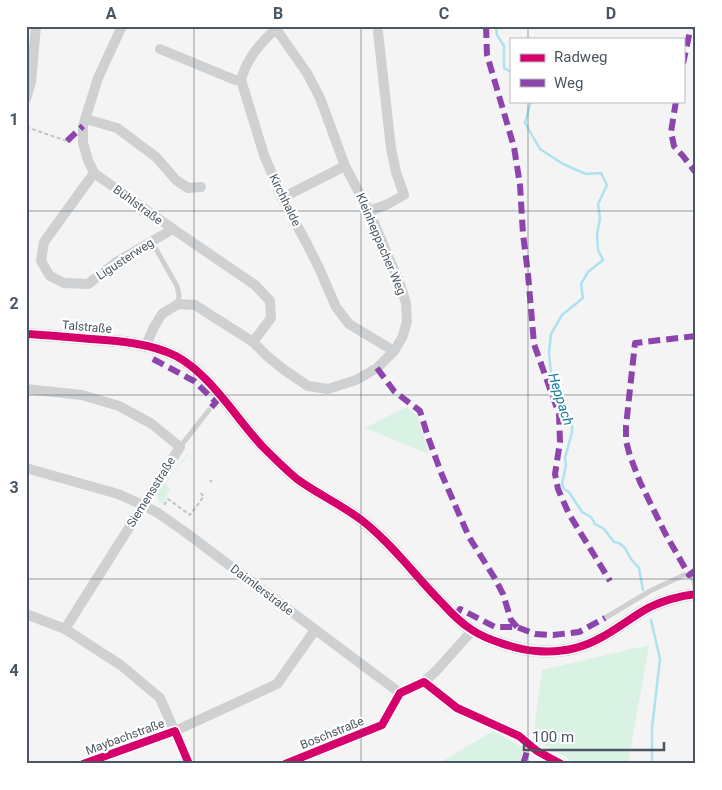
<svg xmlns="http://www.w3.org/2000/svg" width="722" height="790" font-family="Roboto,sans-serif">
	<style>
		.green { fill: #d9f2e3 }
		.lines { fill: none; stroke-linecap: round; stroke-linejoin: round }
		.stream { stroke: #aee2f0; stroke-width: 2.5 }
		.path { stroke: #bcc7c4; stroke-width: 2; stroke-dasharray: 4 2.5; stroke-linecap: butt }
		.service { stroke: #ced0d2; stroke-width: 5 }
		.minor { stroke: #ced0d2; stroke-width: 10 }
		.tertiary { stroke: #ced0d2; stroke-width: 12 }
		.quiet { stroke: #8e44ad; stroke-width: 6; stroke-dasharray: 12 6; stroke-linecap: butt }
		.cycleway-casing { stroke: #fff; stroke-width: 11 }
		.cycleway { stroke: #d6006c; stroke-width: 8 }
		.grid { fill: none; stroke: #4a5661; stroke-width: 1; stroke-opacity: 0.55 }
		.labels { text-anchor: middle; stroke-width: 4.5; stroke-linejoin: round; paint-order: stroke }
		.street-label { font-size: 12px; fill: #4a5661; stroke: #fff }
		.water-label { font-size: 14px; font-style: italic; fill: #0c7c9b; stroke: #fff }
		.neatline { fill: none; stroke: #4a5661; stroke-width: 2 }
		.grid-label { font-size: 16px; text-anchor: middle; font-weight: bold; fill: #4a5661 }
	</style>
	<rect width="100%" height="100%" fill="#f4f4f4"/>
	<!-- green -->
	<g class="green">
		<path d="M 406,407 L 417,415 L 429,454 L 365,428 Z"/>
		<path d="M 187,454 L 192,457 L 191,458 L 187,455 L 184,459 L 185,461 L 182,462 L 165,484 L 171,489 L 166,495 L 167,497 L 162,504 C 157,501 157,497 158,492 Z"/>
		<path d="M 649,645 L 628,764 L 577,764 L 533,738 L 542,670 Z"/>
		<path d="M 493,731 L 524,748 L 519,764 L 438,764 Z"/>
	</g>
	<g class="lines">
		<!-- stream -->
		<g class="stream">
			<path d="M 496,26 L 497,35 L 504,46 L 504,68 L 511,72"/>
			<path d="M 531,101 L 525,123 L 540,149 L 563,164 L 586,174 L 601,173 L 607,185 L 598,204 L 600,219 L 597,234 L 598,250 L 603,260 L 588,272 L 581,284 L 583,298 L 562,315 L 551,334 L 549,353 L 551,374 L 560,388 L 564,406 L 572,425 L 572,432 L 565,458 L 566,465 L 562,484 L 564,489 L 569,492 L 582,512 L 591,517 L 595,524 L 604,529 L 614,542 L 619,543 L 625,548 L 631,559 L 639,568 L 643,590"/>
			<path d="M 651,620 L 660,659 L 652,728 L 652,764"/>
		</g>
		<!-- path -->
		<g class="path">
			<path d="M 26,127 L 67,141"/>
			<path d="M 210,480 L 212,482"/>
			<path d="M 164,505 L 168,499 L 190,515 L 204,496 L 200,493"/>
		</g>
		<!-- service -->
		<g class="service">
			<path d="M 152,242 L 177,286 L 179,295 L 178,304"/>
			<path d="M 180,447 L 209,410"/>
			<path d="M 605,618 L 650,591 L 684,575 L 689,575 L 693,578 L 696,589"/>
		</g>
		<!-- minor -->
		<g class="minor">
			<path d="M 122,26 L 98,78 L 83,126 L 83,143 L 88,160 L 94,173 L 173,229 L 255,285 L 270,301 L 271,318 L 253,342"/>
			<path d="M 276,29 C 261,42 246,60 241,80 L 264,155 L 282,198 L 307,244 L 319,268 L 336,307 L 349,324 L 394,351"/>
			<path d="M 160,49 L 235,80 L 241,80"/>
			<path d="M 26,99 L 31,82 L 36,26"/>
			<path d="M 86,119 L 117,128 L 156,157 L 176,180 L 188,188 L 201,187"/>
			<path d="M 94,173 L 44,242 L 41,261 L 50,276 L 64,283 L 88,284 L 118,261 L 173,229"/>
			<path d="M 282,198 L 345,166"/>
			<path d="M 369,211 L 386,205 L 404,195 L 396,172 L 391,148 L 378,32"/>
			<path d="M 146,345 L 154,327 L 162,314 L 178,304 L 195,305 L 253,342 L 267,356 L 283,369 L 308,386 L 328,389 L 356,380 L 377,368 L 394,351 L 402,338 L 407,322 L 406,303 L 400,284 L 369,211 L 345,166 L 320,98 L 307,73 L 274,26"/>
			<path d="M 26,389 L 82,395 L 119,406 L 152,424 L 180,447 L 65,629"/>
			<path d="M 26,468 L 118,494 L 143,505 L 158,513 L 185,532 L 400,693"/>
			<path d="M 26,614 L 65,629 L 122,666 L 160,698 L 189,764"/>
			<path d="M 400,693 L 424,682 L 436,671 L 472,631"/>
			<path d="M 83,764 L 175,731 L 277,684 L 315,630"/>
			<path d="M 285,764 L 382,725 L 400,693"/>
		</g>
		<!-- tertiary -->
		<path class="tertiary" d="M 26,334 C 48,335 69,337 90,339 C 119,341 150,343 176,356 C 210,374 236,418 262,446 C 273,457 285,469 297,479 C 319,495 344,506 364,522 C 394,546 416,577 442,603 C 451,613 461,623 472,630 C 487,640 519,650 536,651 C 559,653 583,648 602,637 C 619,628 633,616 650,607 C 665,600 679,596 696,594"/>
		<!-- quiet -->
		<g class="quiet">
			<path d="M 486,26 L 487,55 L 514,147 L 520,185 L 523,234 L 528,274 L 534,344 L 559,414 L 560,442 L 555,474 L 558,489 L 569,514 L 610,581"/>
			<path d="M 683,64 L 691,26"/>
			<path d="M 676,101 L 671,132 L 674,146 L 683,156 L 696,173"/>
			<path d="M 67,141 L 83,126"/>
			<path d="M 696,336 L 635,343 L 626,426 L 626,441 L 630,456 L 640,482 L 665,533 L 689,575 L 696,570"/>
			<path d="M 153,359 L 194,381 L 216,402 L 209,410"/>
			<path d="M 377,368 L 394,391 L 420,411 L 428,437 L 442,475 L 469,537 L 494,577 L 503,594 L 511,620 L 517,627"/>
			<path d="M 455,617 L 460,609 L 495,627 L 517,627 L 535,634 L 553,635 L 579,632 L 605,618"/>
			<path d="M 523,764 L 529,745"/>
		</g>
		<!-- cycleway casing -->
		<g class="cycleway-casing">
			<g id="cycleway">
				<path d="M 26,334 C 48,335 69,337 90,339 C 119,341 150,343 176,356 C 210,374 236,418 262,446 C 273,457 285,469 297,479 C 319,495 344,506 364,522 C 394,546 416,577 442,603 C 451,613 461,623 472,630 C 487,640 519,650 536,651 C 559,653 583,648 602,637 C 619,628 633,616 650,607 C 665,600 679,596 696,594"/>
				<path d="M 83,764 L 175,731 L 189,764"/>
				<path d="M 285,764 L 382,725 L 400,693 L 424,682 L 457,708 L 519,736 L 537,751 L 561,764"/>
			</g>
		</g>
		<!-- cycleway -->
		<use href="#cycleway" class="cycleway"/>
	</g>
	<!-- grid -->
	<path class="grid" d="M 194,26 L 194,764M 361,26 L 361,764M 528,26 L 528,39M 528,101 L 528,764M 26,211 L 696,211M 26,395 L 696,395M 26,579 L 696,579"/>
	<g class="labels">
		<!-- street labels -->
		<g class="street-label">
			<text transform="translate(285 200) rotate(64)" y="4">Kirchhalde</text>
			<text transform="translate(138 205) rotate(36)" y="4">Bühlstraße</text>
			<text transform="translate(381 244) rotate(67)" y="4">Kleinheppacher Weg</text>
			<text transform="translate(125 259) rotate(-33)" y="4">Ligusterweg</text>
			<text transform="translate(87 327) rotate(5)" y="4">Talstraße</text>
			<text transform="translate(151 492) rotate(-58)" y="4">Siemensstraße</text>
			<text transform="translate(262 590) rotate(37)" y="4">Daimlerstraße</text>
			<text transform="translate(332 733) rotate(-22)" y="4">Boschstraße</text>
			<text transform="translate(125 737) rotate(-20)" y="4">Maybachstraße</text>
		</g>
		<!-- water labels -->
		<g class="water-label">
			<text transform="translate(561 399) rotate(72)" y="5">Heppach</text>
		</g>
	</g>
	<!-- border -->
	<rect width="722" height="790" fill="none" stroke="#ffffff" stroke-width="55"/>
	<!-- legend -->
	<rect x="510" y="38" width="175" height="65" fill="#ffffff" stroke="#b7bbc0"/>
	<rect x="520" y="54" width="25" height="8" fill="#d6006c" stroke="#b7bbc0"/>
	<text x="554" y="62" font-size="15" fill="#4a5661">Radweg</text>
	<rect x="520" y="79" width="25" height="8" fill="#8e44ad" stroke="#b7bbc0"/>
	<text x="554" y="88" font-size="15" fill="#4a5661">Weg</text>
	<!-- scale -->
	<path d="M524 742v8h140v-8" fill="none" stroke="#4a5661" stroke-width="2.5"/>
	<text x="532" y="742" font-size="15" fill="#4a5661" stroke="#ffffff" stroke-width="4" paint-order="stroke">100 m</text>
	<rect x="28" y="28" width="666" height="734" class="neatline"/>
	<g class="grid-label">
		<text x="111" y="19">A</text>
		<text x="278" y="19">B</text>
		<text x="444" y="19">C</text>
		<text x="611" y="19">D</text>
		<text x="14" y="125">1</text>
		<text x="14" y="309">2</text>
		<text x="14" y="493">3</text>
		<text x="14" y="676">4</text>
	</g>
</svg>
